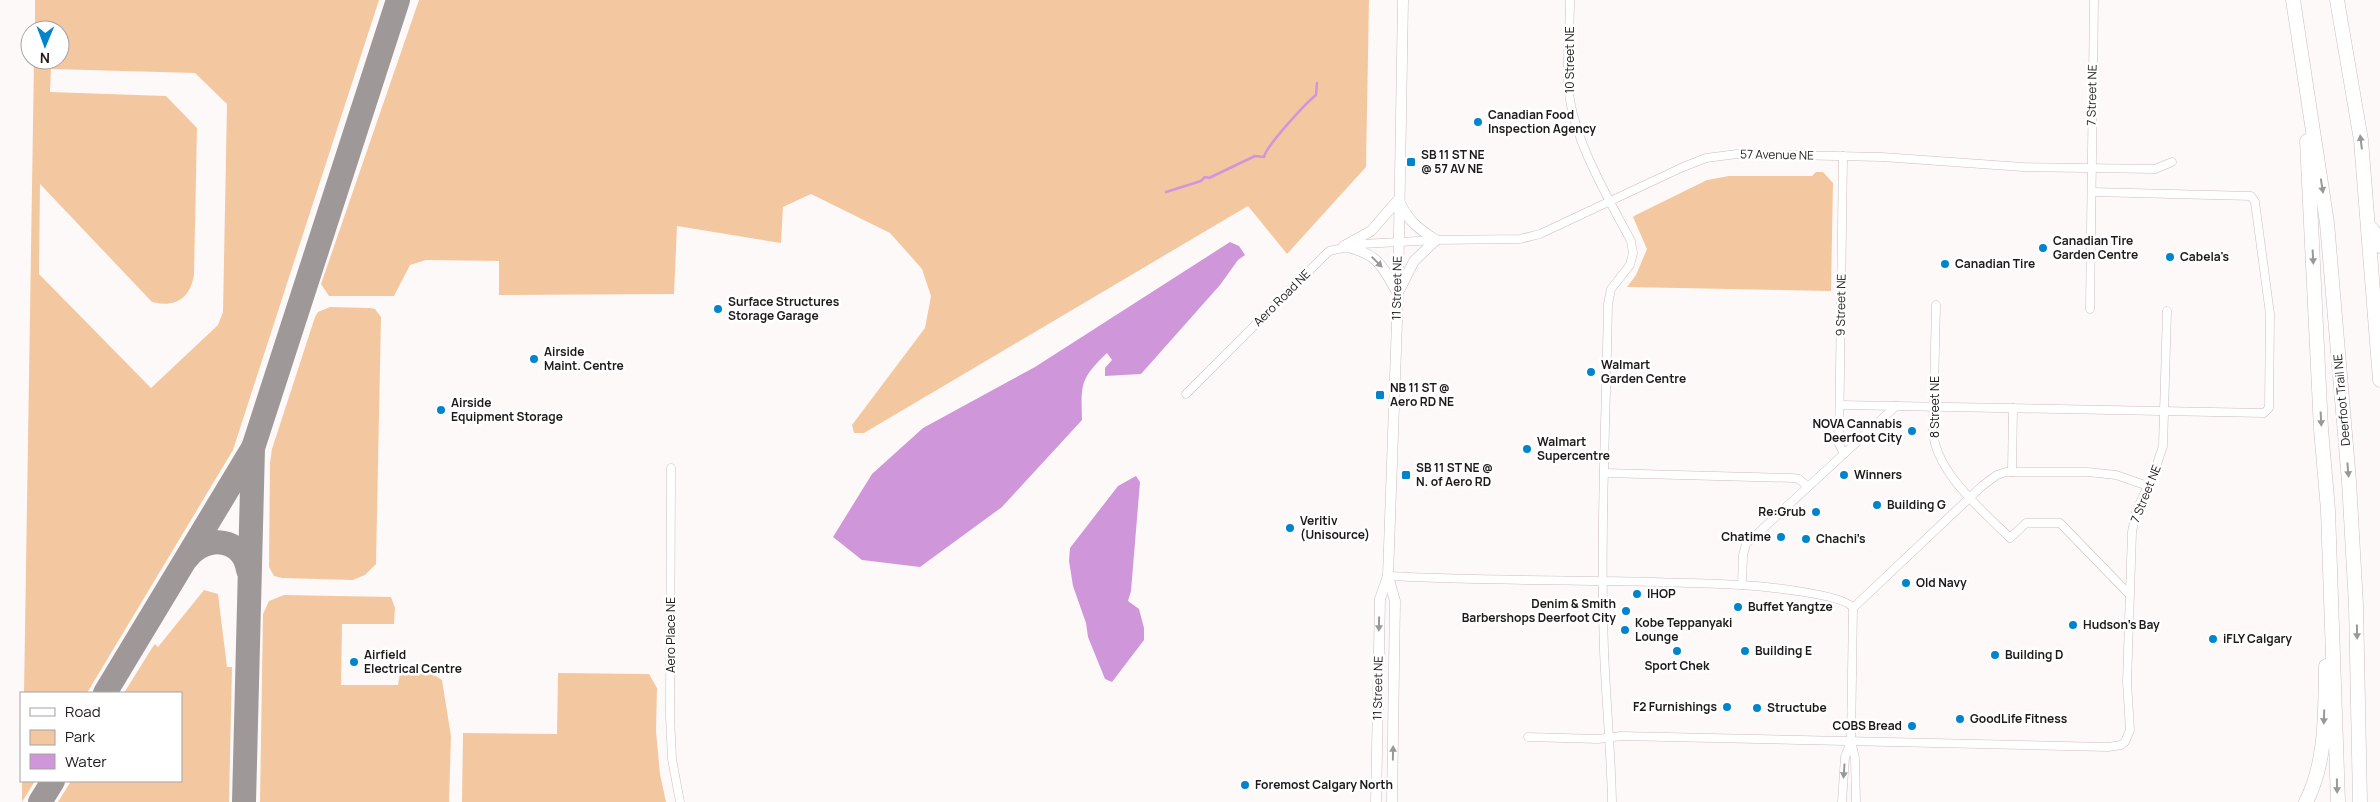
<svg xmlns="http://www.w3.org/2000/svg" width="2380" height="802" font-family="Manrope,sans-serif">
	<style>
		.green { fill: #f3c8a0; fill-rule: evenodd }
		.water { fill: #cf96da }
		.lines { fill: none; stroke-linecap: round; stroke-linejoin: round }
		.stream { stroke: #cf96da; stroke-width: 2.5 }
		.taxiway { stroke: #9e9899; stroke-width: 24 }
		.minor-casing { stroke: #cbbdbe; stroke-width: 9 }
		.tertiary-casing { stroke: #cbbdbe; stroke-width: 11 }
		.motorway-casing { stroke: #cbbdbe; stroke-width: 15 }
		.minor { stroke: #fff; stroke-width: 8 }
		.tertiary { stroke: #fff; stroke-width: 10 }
		.motorway { stroke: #fff; stroke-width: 14 }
		.oneway { fill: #9a9898 }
		.poi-dot { fill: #0085cc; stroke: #fff; stroke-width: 2 }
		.labels { text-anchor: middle; stroke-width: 5; stroke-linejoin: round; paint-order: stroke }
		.street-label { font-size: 12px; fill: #1e191a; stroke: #fff }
		.poi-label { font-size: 12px; font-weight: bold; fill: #1e191a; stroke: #fff; text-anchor: start }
	</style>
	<rect width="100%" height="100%" fill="#fef9f9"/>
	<!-- green -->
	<g class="green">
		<path d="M 35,0 L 379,0 L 233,450 L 87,693 L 24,693 L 34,60 L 60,60 L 60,30 L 35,30 ZM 51,69 L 195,73 L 227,104 L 223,312 L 218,325 L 151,388 L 39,274 L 40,184 L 152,302 C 175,308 190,299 194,275 L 197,128 L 166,96 L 50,92 Z"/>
		<path d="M 419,0 L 1369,0 L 1366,167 L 1287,254 L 1248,206 L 864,433 L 854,433 L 852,425 L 925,328 L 931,296 L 922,269 L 890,233 L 811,194 L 783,207 L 781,243 L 677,226 L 674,294 L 499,295 L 499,261 L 426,260 L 410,265 L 394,296 L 329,296 L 321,284 Z"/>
		<path d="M 1816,172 L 1823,172 L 1833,183 L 1831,291 L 1627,287 L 1636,275 L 1647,249 L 1633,217 L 1636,215 L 1707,180 L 1729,176 L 1812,176 Z"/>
		<path d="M 330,307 L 370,308 L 375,309 L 381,317 L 376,564 L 365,575 L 353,580 L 282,578 L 274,576 L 269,567 L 270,463 L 272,449 L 315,317 L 318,312 Z"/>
		<path d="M 204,590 L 218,594 L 227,667 L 232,667 L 229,802 L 58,802 L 71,781 L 181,781 L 181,693 L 124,693 L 152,648 L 155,644 L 158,647 Z"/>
		<path d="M 284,595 L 391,597 L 395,608 L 394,624 L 342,624 L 341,685 L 398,685 L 400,673 L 410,666 L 428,671 L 442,680 L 451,736 L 449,802 L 260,802 L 263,614 L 269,601 Z"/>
		<path d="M 558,673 L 644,674 L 649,674 L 657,688 L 656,731 L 660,774 L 666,802 L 462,802 L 463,733 L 557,734 Z"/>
		<path d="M 22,781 L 35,781 L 22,802 Z"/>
	</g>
	<!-- water -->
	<g class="water">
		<path d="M 1230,242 L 1239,246 L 1245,255 L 1238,260 L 1220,285 L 1141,374 L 1105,376 L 1105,368 L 1112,360 L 1107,353 C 1080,379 1081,384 1082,420 L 1002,507 L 920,567 L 862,560 L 833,537 L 872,474 L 923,428 L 1035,367 Z"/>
		<path d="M 1136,476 L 1140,482 L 1131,591 L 1128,601 L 1139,609 L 1144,628 L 1144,640 L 1112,682 L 1105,679 L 1088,637 L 1086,623 L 1073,586 L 1069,561 L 1070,548 L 1118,486 Z"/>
	</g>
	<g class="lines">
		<!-- stream -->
		<path class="stream" d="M 1166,192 L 1201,181 L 1205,177 L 1209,178 L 1255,156 L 1264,157 C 1266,146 1306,103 1316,95 L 1317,83"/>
		<!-- taxiway -->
		<g class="taxiway">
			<path d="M 188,557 C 207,534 243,538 248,570"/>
			<path d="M 105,693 L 251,451"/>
			<path d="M 40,802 L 53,781"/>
			<path d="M 244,802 L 253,448 L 398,0"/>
		</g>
		<!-- minor casing -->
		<g class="minor-casing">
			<g id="minor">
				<path d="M 1570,0 C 1570,26 1567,56 1568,81 C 1570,135 1606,194 1631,241 L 1633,253 L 1630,265 L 1611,289 L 1608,304 C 1606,419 1600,535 1604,650 C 1606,701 1611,751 1612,802"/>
				<path d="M 1843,156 L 1839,444 L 1844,454"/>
				<path d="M 1936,305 L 1933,430 C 1934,471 1983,511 2010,538 L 2026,523 L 2060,523 L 2129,594"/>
				<path d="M 2090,309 L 2094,0"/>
				<path d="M 1186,394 L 1329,251 L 1362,244 L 1436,240 L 1520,239 L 1540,234 L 1683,167 L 1706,158 L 1737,154 L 1882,157 L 2023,167 L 2155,169 L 2172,162"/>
				<path d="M 1840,405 L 1896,406"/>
				<path d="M 671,468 L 670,716 L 672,759 L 680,802"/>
				<path d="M 2012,472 L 2013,408"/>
				<path d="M 1605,473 L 1793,478 L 1799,479 L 1808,487"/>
				<path d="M 1388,576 C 1506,582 1623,579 1741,585 C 1760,586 1845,594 1853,608"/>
				<path d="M 1742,585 L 1743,555 L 1746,544 L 1896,406 L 2264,413 L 2269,408 L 2270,314 L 2255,202 L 2251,196 L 2092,192"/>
				<path d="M 1853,608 L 1982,486 L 1997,475 L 2006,472 L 2088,472 L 2116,475 L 2148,486"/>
				<path d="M 1528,737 L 1598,739 L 1621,736 L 2108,747 L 2121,745 L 2125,742 L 2130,730 L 2127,682 L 2132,532 L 2136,512 L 2155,470 L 2163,446 L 2167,311"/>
				<path d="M 1851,741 L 1855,758 L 1856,802"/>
				<path d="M 1842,802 L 1845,757 L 1851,741 L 1853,608"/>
			</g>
		</g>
		<!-- tertiary casing -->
		<g class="tertiary-casing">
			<g id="tertiary">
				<path d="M 1400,203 C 1409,222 1419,229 1436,240 L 1414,261 L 1400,289"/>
				<path d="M 1344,246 C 1378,254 1381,264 1397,292"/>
				<path d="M 1344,246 L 1371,231 L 1398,200"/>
				<path d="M 1376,802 L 1380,599 L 1388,576"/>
				<path d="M 1392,802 L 1395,601 L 1388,576 L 1398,293 L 1403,0"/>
			</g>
		</g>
		<!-- motorway casing -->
		<g class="motorway-casing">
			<g id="motorway">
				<path d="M 2293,0 L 2327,223 L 2349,481 L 2356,605 L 2360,802"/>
				<path d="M 2337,0 L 2361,140 L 2380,380"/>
				<path d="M 2307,141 L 2321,429 L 2328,510 L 2338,802"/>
				<path d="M 2369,226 L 2379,239 L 2380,246"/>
				<path d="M 2306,802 C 2327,761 2325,711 2326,666"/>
			</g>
		</g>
		<!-- minor -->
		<use href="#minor" class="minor"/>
		<!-- tertiary -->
		<use href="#tertiary" class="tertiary"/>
		<!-- motorway -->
		<use href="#motorway" class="motorway"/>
	</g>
	<!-- one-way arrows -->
	<defs><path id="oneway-solid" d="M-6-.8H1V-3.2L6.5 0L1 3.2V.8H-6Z" transform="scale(1.25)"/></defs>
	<g class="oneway">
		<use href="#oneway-solid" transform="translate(2361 142) rotate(-97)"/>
		<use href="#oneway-solid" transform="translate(2322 186) rotate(81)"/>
		<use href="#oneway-solid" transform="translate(2313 257) rotate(87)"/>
		<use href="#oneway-solid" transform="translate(1377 262) rotate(45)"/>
		<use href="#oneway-solid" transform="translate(2321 419) rotate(87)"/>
		<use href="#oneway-solid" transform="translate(2348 470) rotate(85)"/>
		<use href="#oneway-solid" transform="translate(1379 624) rotate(91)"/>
		<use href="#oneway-solid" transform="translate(2357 632) rotate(89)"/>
		<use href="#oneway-solid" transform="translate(2324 717) rotate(92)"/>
		<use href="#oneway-solid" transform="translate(1393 753) rotate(-89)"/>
		<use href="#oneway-solid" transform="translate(1844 771) rotate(94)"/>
		<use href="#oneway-solid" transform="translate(2337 786) rotate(89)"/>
	</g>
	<!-- markers -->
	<g class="poi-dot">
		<circle cx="1478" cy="122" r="5"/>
		<rect x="1406" y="157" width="10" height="10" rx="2.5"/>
		<circle cx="2043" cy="248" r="5"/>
		<circle cx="2170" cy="257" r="5"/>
		<circle cx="1945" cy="264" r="5"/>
		<circle cx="718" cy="309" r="5"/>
		<circle cx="534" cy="359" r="5"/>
		<circle cx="1591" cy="372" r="5"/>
		<rect x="1375" y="390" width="10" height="10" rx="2.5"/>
		<circle cx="441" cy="410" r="5"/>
		<circle cx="1912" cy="431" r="5"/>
		<circle cx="1527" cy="449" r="5"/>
		<rect x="1401" y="470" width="10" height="10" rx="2.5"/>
		<circle cx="1844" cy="475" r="5"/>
		<circle cx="1877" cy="505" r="5"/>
		<circle cx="1816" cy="512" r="5"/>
		<circle cx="1290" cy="528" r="5"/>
		<circle cx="1781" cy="537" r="5"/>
		<circle cx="1806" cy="539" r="5"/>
		<circle cx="1906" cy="583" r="5"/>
		<circle cx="1637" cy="594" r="5"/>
		<circle cx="1738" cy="607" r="5"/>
		<circle cx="1626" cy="611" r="5"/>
		<circle cx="2073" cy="625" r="5"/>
		<circle cx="1625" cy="630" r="5"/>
		<circle cx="2213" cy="639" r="5"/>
		<circle cx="1677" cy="651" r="5"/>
		<circle cx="1745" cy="651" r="5"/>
		<circle cx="1995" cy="655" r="5"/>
		<circle cx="354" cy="662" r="5"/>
		<circle cx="1727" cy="707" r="5"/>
		<circle cx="1757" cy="708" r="5"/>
		<circle cx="1960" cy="719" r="5"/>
		<circle cx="1912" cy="726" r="5"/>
		<circle cx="1245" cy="785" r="5"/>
	</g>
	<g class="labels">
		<!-- street labels -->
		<g class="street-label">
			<text transform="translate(1570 60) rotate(-90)" y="4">10 Street NE</text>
			<text transform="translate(2092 95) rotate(-89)" y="4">7 Street NE</text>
			<text transform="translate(1777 155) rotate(1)" y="4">57 Avenue NE</text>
			<text transform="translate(1397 288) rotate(-89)" y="4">11 Street NE</text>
			<text transform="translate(1282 298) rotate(-45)" y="4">Aero Road NE</text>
			<text transform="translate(1841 305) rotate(-89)" y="4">9 Street NE</text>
			<text transform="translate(2342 400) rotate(-95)" y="4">Deerfoot Trail NE</text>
			<text transform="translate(1935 407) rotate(-90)" y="4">8 Street NE</text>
			<text transform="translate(2146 494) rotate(-68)" y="4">7 Street NE</text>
			<text transform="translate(671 635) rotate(-90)" y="4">Aero Place NE</text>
			<text transform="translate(1378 688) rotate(-89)" y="4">11 Street NE</text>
		</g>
		<!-- poi labels -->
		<g class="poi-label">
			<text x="1488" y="119">Canadian Food<tspan x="1488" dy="14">Inspection Agency</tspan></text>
			<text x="1421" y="159">SB 11 ST NE<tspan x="1421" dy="14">@ 57 AV NE</tspan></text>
			<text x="2053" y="245">Canadian Tire<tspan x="2053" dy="14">Garden Centre</tspan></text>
			<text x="2180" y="261">Cabela's</text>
			<text x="1955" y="268">Canadian Tire</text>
			<text x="728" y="306">Surface Structures<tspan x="728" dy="14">Storage Garage</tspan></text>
			<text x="544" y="356">Airside<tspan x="544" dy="14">Maint. Centre</tspan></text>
			<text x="1601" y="369">Walmart<tspan x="1601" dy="14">Garden Centre</tspan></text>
			<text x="1390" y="392">NB 11 ST @<tspan x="1390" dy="14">Aero RD NE</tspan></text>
			<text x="451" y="407">Airside<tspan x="451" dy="14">Equipment Storage</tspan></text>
			<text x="1902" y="428" text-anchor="end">NOVA Cannabis<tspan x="1902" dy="14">Deerfoot City</tspan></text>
			<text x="1537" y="446">Walmart<tspan x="1537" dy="14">Supercentre</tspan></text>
			<text x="1416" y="472">SB 11 ST NE @<tspan x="1416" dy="14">N. of Aero RD</tspan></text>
			<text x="1854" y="479">Winners</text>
			<text x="1887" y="509">Building G</text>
			<text x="1806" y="516" text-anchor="end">Re:Grub</text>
			<text x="1300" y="525">Veritiv<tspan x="1300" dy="14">(Unisource)</tspan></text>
			<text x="1771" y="541" text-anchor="end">Chatime</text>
			<text x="1816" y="543">Chachi’s</text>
			<text x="1916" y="587">Old Navy</text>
			<text x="1647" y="598">IHOP</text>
			<text x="1616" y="608" text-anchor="end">Denim &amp; Smith<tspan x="1616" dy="14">Barbershops Deerfoot City</tspan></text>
			<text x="1748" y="611">Buffet Yangtze</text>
			<text x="1635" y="627">Kobe Teppanyaki<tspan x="1635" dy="14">Lounge</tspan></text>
			<text x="2083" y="629">Hudson's Bay</text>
			<text x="2223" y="643">iFLY Calgary</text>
			<text x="1755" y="655">Building E</text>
			<text x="364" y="659">Airfield<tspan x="364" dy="14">Electrical Centre</tspan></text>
			<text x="2005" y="659">Building D</text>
			<text x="1677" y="670" text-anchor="middle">Sport Chek</text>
			<text x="1717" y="711" text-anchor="end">F2 Furnishings</text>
			<text x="1767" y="712">Structube</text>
			<text x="1970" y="723">GoodLife Fitness</text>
			<text x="1902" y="730" text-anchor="end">COBS Bread</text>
			<text x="1255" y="789">Foremost Calgary North</text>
		</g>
	</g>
	<!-- legend -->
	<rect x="20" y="692" width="162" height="90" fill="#ffffff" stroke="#a5a3a3"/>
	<rect x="30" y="708" width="25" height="8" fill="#ffffff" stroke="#a5a3a3"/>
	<text x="65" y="717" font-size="15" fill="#1e191a">Road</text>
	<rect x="30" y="730" width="25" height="15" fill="#f3c8a0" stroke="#a5a3a3"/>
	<text x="65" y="742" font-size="15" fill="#1e191a">Park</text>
	<rect x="30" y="754" width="25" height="15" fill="#cf96da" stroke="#a5a3a3"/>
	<text x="65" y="767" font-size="15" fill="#1e191a">Water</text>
	<!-- north arrow -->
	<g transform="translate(45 45) rotate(181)"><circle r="24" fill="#ffffff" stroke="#a5a3a3"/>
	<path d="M0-4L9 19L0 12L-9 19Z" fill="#0085cc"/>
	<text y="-8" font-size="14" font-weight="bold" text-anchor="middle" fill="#1e191a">N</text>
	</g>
</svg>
